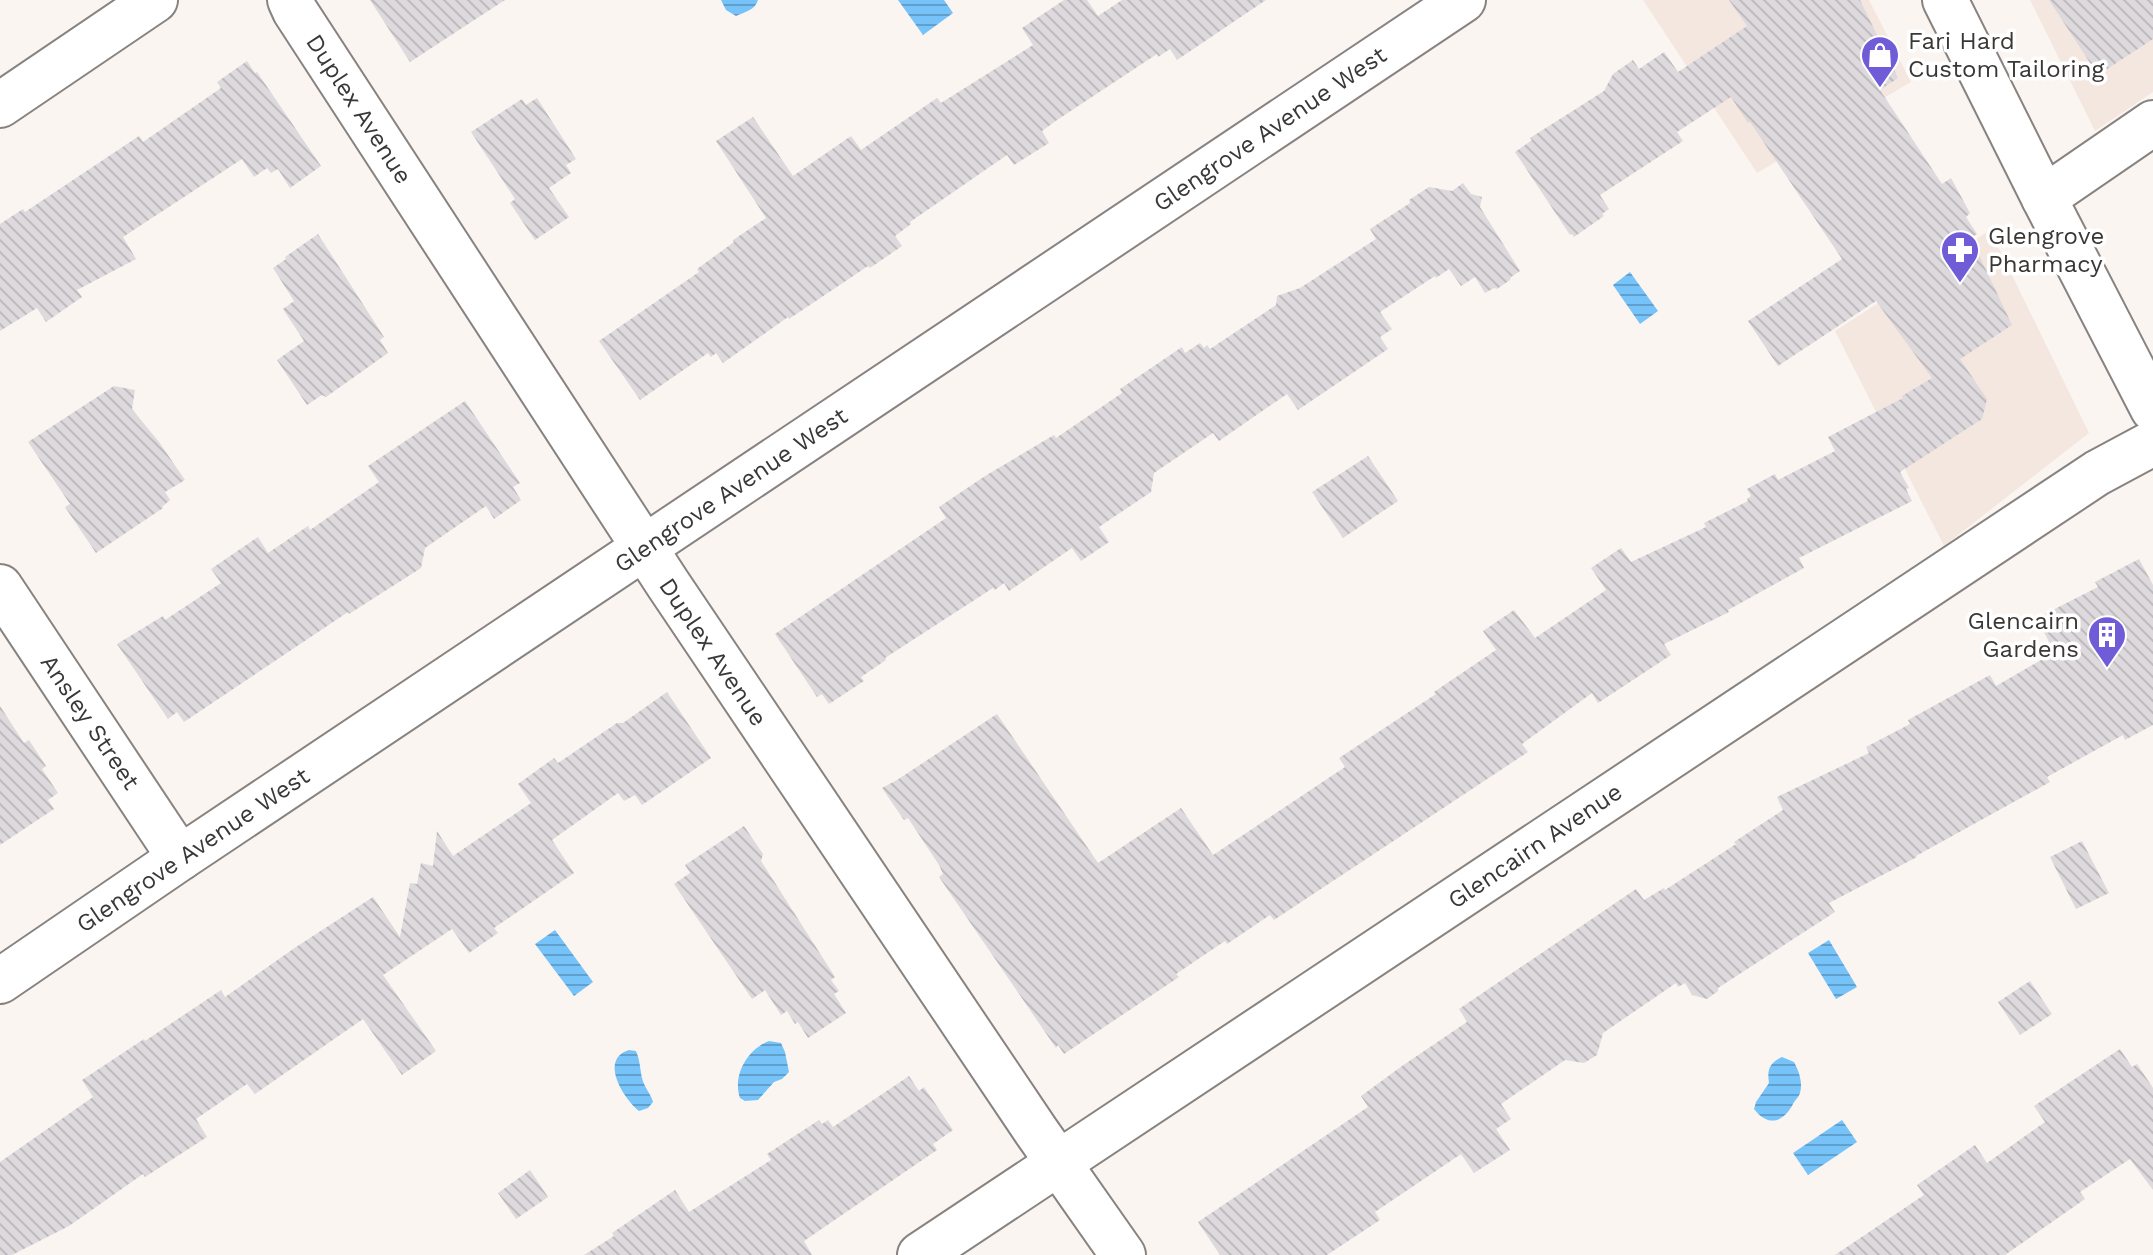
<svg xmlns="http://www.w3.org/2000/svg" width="2153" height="1255" font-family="'Work Sans',sans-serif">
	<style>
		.built { fill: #f4e7e0 }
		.water { fill: url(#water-rules) }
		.building { fill: url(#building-back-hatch) }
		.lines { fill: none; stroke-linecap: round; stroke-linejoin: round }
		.minor-casing { stroke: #888380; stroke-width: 48 }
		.tertiary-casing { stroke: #888380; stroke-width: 48 }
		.primary-casing { stroke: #888380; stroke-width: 48 }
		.minor { stroke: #fff; stroke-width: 44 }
		.tertiary { stroke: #fff; stroke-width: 44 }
		.primary { stroke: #fff; stroke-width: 44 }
		.labels { text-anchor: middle; stroke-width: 7; stroke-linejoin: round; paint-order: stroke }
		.poi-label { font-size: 24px; fill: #3a3837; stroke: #fff; text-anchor: start }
		.street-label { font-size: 24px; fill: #3a3837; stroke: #fff }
	</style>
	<defs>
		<pattern id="water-rules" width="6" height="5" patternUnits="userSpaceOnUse" patternTransform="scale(2)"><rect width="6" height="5" fill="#76c3fa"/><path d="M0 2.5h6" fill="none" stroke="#629fcb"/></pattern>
		<pattern id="building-back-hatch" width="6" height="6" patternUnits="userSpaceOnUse" patternTransform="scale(2)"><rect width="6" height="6" fill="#ddd9dd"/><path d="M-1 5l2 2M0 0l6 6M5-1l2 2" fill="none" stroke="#bebbbe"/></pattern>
	</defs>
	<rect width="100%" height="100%" fill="#fbf5f1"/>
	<!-- built -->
	<g class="built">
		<path d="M 1643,0 L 1869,0 L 1911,82 L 1757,173 Z"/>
		<path d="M 2030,0 L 2153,0 L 2153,92 L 2095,131 Z"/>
		<path d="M 1990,230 L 2089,433 L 1944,546 L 1835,331 Z"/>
	</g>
	<!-- water -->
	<g class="water">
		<path d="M 721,0 L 758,0 C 755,10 745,12 736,16 L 726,10 Z"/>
		<path d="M 898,0 L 944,0 L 953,13 L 923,35 Z"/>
		<path d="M 1630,272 L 1658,311 L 1640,324 L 1613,285 Z"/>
		<path d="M 555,930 L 593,982 L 574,996 L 535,944 Z"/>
		<path d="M 1829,940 L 1857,987 L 1836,999 L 1808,953 Z"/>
		<path d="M 769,1041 L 781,1043 L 785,1052 L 789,1072 L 782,1079 L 774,1082 L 758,1100 L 745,1101 L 740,1098 C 732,1075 748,1049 769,1041 Z"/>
		<path d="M 629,1050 L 636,1051 C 640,1060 640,1069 642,1078 C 644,1087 651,1094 653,1102 L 648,1108 L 639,1111 C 623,1098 599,1059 629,1050 Z"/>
		<path d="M 1782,1057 L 1794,1062 C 1799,1071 1803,1083 1800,1093 C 1799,1097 1795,1100 1793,1104 C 1783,1123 1768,1127 1754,1109 L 1756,1102 L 1769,1083 C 1767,1070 1769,1063 1782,1057 Z"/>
		<path d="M 1842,1120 L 1857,1142 L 1808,1175 L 1793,1153 Z"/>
	</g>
	<!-- building -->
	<g class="building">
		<path d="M 370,0 L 505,0 L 410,62 Z"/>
		<path d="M 1064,0 L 1087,0 L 1098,16 L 1122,0 L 1266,0 L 1177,60 L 1170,49 L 1158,57 L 1157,54 L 1057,120 L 1042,131 L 1049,143 L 1014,165 L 1007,155 L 910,222 L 911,224 L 895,236 L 902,246 L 870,268 L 868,266 L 789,319 L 788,317 L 723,363 L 716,353 L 711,357 L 708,353 L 640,400 L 599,341 L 699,272 L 697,269 L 734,242 L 733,240 L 766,218 L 716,141 L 753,117 L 793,176 L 851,136 L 861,150 L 937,98 L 941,103 L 1033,45 L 1022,28 Z"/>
		<path d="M 1729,0 L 1860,0 L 1898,78 L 1880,90 L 1942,184 L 1951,178 L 1970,213 L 1966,217 L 1977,234 L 1971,238 L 2012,325 L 1960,359 L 1987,399 L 1982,419 L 1900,472 L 1909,488 L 1906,489 L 1912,501 L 1799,558 L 1804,568 L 1728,610 L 1729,612 L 1664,644 L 1671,655 L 1598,703 L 1592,693 L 1522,744 L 1528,752 L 1274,920 L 1270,915 L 1227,944 L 1225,941 L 1176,974 L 1179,977 L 1064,1054 L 1058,1045 L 1056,1048 L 939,877 L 943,874 L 939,865 L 908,818 L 904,820 L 882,788 L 897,780 L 997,714 L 1098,863 L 1181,808 L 1213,855 L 1345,767 L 1339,758 L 1436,694 L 1434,692 L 1496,650 L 1483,631 L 1514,610 L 1535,638 L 1606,590 L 1591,568 L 1621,548 L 1631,562 L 1706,527 L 1704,523 L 1748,501 L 1747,499 L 1751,496 L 1747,489 L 1775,474 L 1778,480 L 1835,451 L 1828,437 L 1903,398 L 1902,396 L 1932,378 L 1876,301 L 1778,366 L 1748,321 L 1842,259 L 1750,122 L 1748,123 L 1731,97 L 1677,132 L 1683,141 L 1600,195 L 1609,209 L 1602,214 L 1604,216 L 1574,237 L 1572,234 L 1570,235 L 1515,152 L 1532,140 L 1530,138 L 1604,91 L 1613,74 L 1633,60 L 1639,69 L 1664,52 L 1678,72 L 1747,26 Z"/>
		<path d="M 2049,0 L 2153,0 L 2153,39 L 2098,75 Z"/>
		<path d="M 247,61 L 255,73 L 257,72 L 321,166 L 290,188 L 278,169 L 271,173 L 267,168 L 254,177 L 242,159 L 123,237 L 136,259 L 77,290 L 82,297 L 46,322 L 37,308 L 0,331 L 0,224 L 23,209 L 25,212 L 139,136 L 143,142 L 221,88 L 217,82 Z"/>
		<path d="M 537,98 L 576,159 L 566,165 L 571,173 L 549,188 L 569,217 L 535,240 L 510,203 L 515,199 L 471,132 L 522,99 L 526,105 Z"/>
		<path d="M 1463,183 L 1471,194 L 1482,197 L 1480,207 L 1520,271 L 1511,277 L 1510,280 L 1497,289 L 1494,288 L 1485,293 L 1475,277 L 1461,286 L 1449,269 L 1436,278 L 1435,276 L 1380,312 L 1392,329 L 1380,337 L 1388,349 L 1298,410 L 1287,394 L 1219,441 L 1213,433 L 1154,473 L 1151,492 L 1099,527 L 1109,542 L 1081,561 L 1072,548 L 1009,591 L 1004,583 L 995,590 L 993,588 L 885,658 L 886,660 L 861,677 L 864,681 L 829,704 L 822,694 L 817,697 L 775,634 L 946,518 L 939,507 L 985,476 L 1054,435 L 1056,438 L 1122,393 L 1120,389 L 1182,347 L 1185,353 L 1200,343 L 1204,348 L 1207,345 L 1210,349 L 1276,305 L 1277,296 L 1300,288 L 1376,239 L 1370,229 L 1410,203 L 1409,200 L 1429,187 L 1452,191 Z"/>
		<path d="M 318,234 L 384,337 L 380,340 L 388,353 L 326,397 L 322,395 L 307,405 L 277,360 L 304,341 L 283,309 L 294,301 L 273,268 L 286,259 L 285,257 Z"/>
		<path d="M 114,386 L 135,390 L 132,409 L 159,442 L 185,480 L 165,492 L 170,500 L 162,507 L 163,508 L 96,553 L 65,507 L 70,504 L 28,442 Z"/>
		<path d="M 465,401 L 520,483 L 513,487 L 521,500 L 494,519 L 486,506 L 425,548 L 421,568 L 349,614 L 348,612 L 184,722 L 177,712 L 168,719 L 117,644 L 163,616 L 165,620 L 221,583 L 211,569 L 258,537 L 268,553 L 308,526 L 310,530 L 379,482 L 368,466 Z"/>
		<path d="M 1368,456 L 1398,501 L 1343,538 L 1312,492 Z"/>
		<path d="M 2139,559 L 2153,585 L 2153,725 L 2125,740 L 2123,735 L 2047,777 L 2050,782 L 1916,856 L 1917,857 L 1829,903 L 1835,912 L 1718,988 L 1718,991 L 1707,999 L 1692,995 L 1685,983 L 1678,987 L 1676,983 L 1603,1033 L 1597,1055 L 1584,1063 L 1565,1060 L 1501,1104 L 1511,1119 L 1496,1129 L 1510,1150 L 1474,1173 L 1461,1154 L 1375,1212 L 1380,1220 L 1327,1255 L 1220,1255 L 1198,1222 L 1368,1107 L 1361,1096 L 1402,1066 L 1467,1022 L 1459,1009 L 1636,889 L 1644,900 L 1664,888 L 1665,890 L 1736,844 L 1734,842 L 1783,810 L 1777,797 L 1869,753 L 1866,747 L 1910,724 L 1908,720 L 1990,675 L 1996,686 L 2048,656 L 2045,650 L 2051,646 L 2037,618 L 2098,587 L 2095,582 Z"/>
		<path d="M 667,692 L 711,758 L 642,805 L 635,795 L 624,801 L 618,793 L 552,840 L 574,873 L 494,928 L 498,933 L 469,953 L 452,929 L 383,975 L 436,1051 L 402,1075 L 363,1019 L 255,1094 L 247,1084 L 196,1119 L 207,1137 L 145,1177 L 143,1174 L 69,1226 L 12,1255 L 0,1255 L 0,1162 L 93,1097 L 82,1080 L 144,1039 L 145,1041 L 221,990 L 225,997 L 296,947 L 373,897 L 400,937 L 410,883 L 417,884 L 421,863 L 433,866 L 437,831 L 453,856 L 531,803 L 518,784 L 554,758 L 558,763 L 617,723 L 623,723 Z"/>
		<path d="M 0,706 L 24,743 L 29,740 L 46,766 L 42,769 L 58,793 L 48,800 L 54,809 L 0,845 Z"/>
		<path d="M 744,826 L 763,854 L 761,861 L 835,977 L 831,980 L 839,991 L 834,994 L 846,1013 L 808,1038 L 798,1022 L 795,1024 L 787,1011 L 781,1015 L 765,990 L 752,999 L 674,884 L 690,873 L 685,865 Z"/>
		<path d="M 2082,841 L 2109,893 L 2076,909 L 2050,857 Z"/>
		<path d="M 2030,981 L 2052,1014 L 2020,1035 L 1998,1002 Z"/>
		<path d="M 2120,1049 L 2132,1067 L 2137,1064 L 2153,1088 L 2153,1190 L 2130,1159 L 2080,1192 L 2085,1199 L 2005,1255 L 1835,1255 L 1924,1195 L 1917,1185 L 1975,1145 L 1987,1163 L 2045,1122 L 2034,1106 Z"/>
		<path d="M 909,1076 L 919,1091 L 924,1087 L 953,1130 L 933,1144 L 937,1150 L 804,1241 L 812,1255 L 584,1255 L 614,1236 L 612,1233 L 675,1190 L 689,1212 L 771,1160 L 767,1154 L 819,1120 L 822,1124 L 828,1120 L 833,1127 Z"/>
		<path d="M 530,1170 L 548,1197 L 516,1219 L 498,1193 Z"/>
	</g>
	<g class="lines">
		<!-- minor casing -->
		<g class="minor-casing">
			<g id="minor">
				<path d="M 290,0 L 295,11 L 668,584 L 1036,1131 L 1123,1255"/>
				<path d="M 0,105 L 155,0"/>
				<path d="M 2044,198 L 2153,123"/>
				<path d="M 0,587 L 180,858"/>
				<path d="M 0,981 L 180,858 L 1463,0"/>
			</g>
		</g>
		<!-- tertiary casing -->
		<g class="tertiary-casing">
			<path id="tertiary" d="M 920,1255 L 2097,473 L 2153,443"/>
		</g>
		<!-- primary casing -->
		<g class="primary-casing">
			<path id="primary" d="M 1945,0 L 2044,198 L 2153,409"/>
		</g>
		<!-- minor -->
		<use href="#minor" class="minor"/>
		<!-- tertiary -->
		<use href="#tertiary" class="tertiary"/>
		<!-- primary -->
		<use href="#primary" class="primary"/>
	</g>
	<!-- icons -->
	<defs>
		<g id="shop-pin" transform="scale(2)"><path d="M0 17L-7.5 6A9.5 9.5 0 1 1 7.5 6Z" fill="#705cd6" stroke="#fff"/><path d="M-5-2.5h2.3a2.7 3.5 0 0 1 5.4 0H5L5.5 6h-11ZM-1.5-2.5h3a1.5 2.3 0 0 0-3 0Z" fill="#fff"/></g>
		<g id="pharmacy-pin" transform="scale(2)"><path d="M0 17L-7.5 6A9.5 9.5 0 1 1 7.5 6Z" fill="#705cd6" stroke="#fff"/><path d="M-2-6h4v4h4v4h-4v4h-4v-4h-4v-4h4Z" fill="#fff"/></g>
		<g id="building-pin" transform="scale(2)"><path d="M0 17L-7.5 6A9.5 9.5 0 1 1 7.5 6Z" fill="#705cd6" stroke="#fff"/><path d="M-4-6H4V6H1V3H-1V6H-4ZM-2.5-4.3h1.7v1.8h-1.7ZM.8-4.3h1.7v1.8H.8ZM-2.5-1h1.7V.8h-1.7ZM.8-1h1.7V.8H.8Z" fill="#fff"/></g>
	</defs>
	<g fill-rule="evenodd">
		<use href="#shop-pin" x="1880" y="55"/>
		<use href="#pharmacy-pin" x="1960" y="250"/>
		<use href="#building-pin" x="2107" y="635"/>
	</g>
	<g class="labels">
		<!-- poi labels -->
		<g class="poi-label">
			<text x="1908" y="49">Fari Hard<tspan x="1908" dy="28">Custom Tailoring</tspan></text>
			<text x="1988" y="244">Glengrove<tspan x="1988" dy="28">Pharmacy</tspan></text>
			<text x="2079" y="629" text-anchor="end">Glencairn<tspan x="2079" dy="28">Gardens</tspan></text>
		</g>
		<!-- street labels -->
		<g class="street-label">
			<text transform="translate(359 109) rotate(57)" y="8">Duplex Avenue</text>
			<text transform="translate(1270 129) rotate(-34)" y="8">Glengrove Avenue West</text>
			<text transform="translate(731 490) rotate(-34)" y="8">Glengrove Avenue West</text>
			<text transform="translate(713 652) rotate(56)" y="8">Duplex Avenue</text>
			<text transform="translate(90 722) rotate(56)" y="8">Ansley Street</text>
			<text transform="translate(1535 846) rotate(-34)" y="8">Glencairn Avenue</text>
			<text transform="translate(193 850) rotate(-34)" y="8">Glengrove Avenue West</text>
		</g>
	</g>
</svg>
